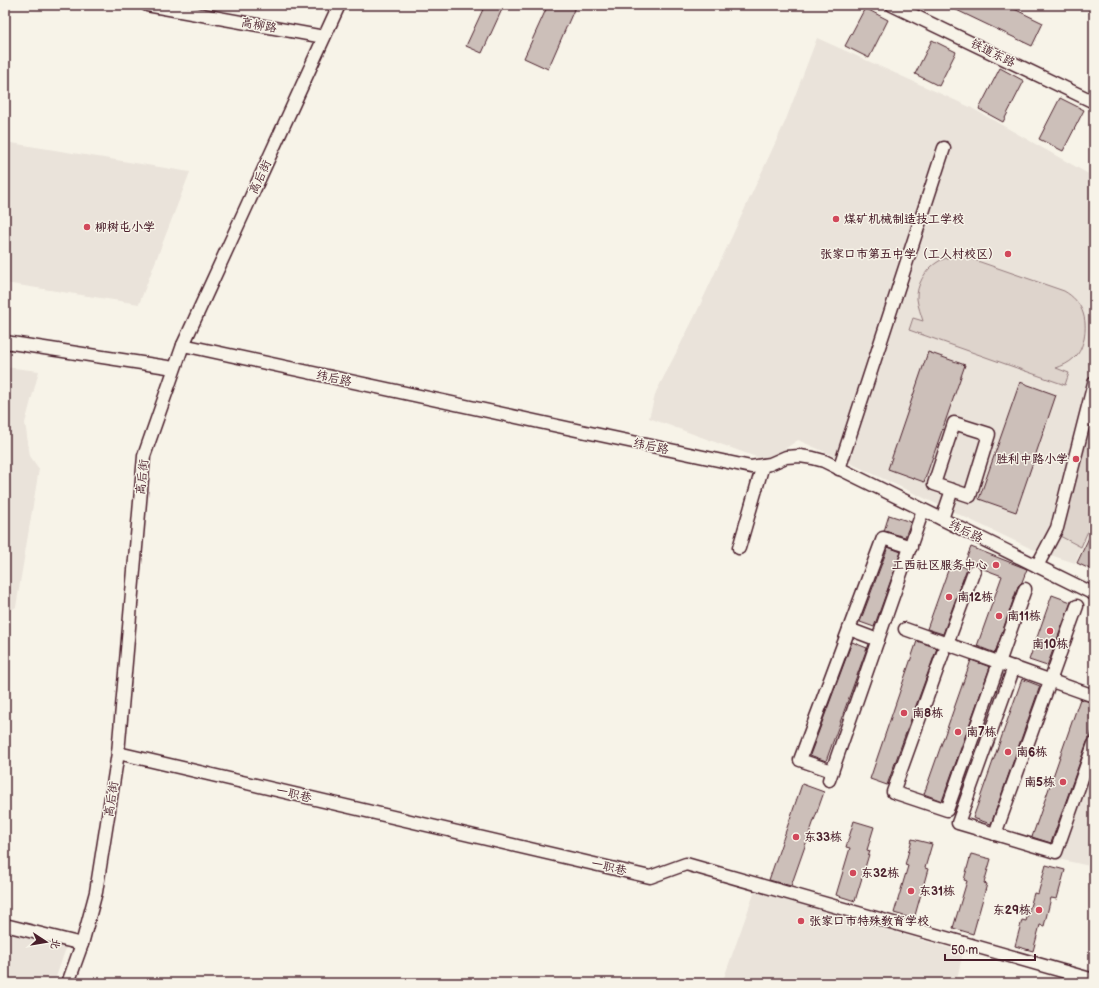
<svg xmlns="http://www.w3.org/2000/svg" width="1099" height="988" font-family="'Balsamiq Sans','LXGW WenKai TC',sans-serif">
	<style>
		.built { fill: #eae3da }
		.green { fill: #ded4cc; stroke: #947a7c }
		.building { fill: #ccbfb9; stroke: #4a1f2b }
		.lines { fill: none; stroke-linecap: round; stroke-linejoin: round }
		.minor-casing { stroke: #4a1f2b; stroke-width: 15 }
		.minor { stroke: #f7f3e8; stroke-width: 12 }
		.poi-dot { fill: #d1495b; stroke: #f7f3e8; stroke-width: 1.5 }
		.labels { text-anchor: middle; stroke-width: 3; stroke-linejoin: round; paint-order: stroke }
		.street-label { font-size: 12px; fill: #4a1f2b; stroke: #f7f3e8 }
		.poi-label { font-size: 12px; font-weight: bold; fill: #4a1f2b; stroke: #f7f3e8; text-anchor: start }
	</style>
	<rect width="100%" height="100%" fill="#f7f3e8"/>
	<filter id="ink" filterUnits="userSpaceOnUse"><feTurbulence type="fractalNoise" baseFrequency=".025" numOctaves="2"/><feDisplacementMap in="SourceGraphic" scale="8" xChannelSelector="R" yChannelSelector="G"/><feConvolveMatrix kernelMatrix="1 2 1 2 8 2 1 2 1" color-interpolation-filters="sRGB"/></filter>
	<g filter="url(#ink)">
		<!-- built -->
		<g class="built">
			<path d="M 817,38 L 970,107 L 1094,177 L 1094,523 L 1075,563 L 1032,549 L 852,464 L 798,440 L 767,461 L 649,418 L 656,392 L 695,316 L 785,122 Z"/>
			<path d="M 5,142 L 190,172 L 139,304 L 5,283 Z"/>
			<path d="M 5,367 L 39,371 L 25,423 L 30,456 L 39,469 L 16,607 L 5,614 Z"/>
			<path d="M 1094,759 L 1094,867 L 1058,859 Z"/>
			<path d="M 755,891 L 963,952 L 956,983 L 722,983 Z"/>
			<path d="M 5,932 L 67,945 L 54,983 L 5,983 Z"/>
		</g>
		<!-- green -->
		<g class="green">
			<path d="M 954,256 L 963,256 L 1064,291 C 1082,301 1088,318 1084,339 C 1082,346 1080,353 1074,358 C 1069,363 1062,366 1056,368 L 1069,373 L 1065,385 L 909,330 L 913,318 L 923,321 C 921,314 918,307 917,299 C 916,286 925,270 936,263 C 941,259 947,258 954,256 Z"/>
			<path d="M 1090,416 L 1094,417 L 1094,517 L 1081,547 L 1058,535 Z"/>
		</g>
		<!-- building -->
		<g class="building">
			<path d="M 485,5 L 504,5 L 482,53 L 466,46 Z"/>
			<path d="M 548,5 L 576,5 L 548,69 L 524,58 Z"/>
			<path d="M 946,5 L 995,5 L 1002,8 L 1004,5 L 1006,5 L 1043,23 L 1032,46 Z"/>
			<path d="M 865,8 L 888,20 L 869,58 L 845,46 Z"/>
			<path d="M 932,40 L 956,52 L 939,86 L 915,74 Z"/>
			<path d="M 1000,68 L 1024,81 L 1003,122 L 979,109 Z"/>
			<path d="M 1060,98 L 1084,110 L 1063,151 L 1039,139 Z"/>
			<path d="M 928,352 L 965,365 L 924,482 L 888,469 Z"/>
			<path d="M 1020,382 L 1056,395 L 1016,512 L 979,499 Z"/>
			<path d="M 889,515 L 911,522 L 905,537 L 884,531 Z"/>
			<path d="M 1094,527 L 1094,571 L 1077,563 Z"/>
			<path d="M 888,547 L 901,552 L 874,627 L 860,622 Z"/>
			<path d="M 971,547 L 1027,569 L 1022,582 L 1018,586 L 995,653 L 977,646 L 1002,576 L 981,568 L 977,564 L 971,564 L 965,562 Z"/>
			<path d="M 951,562 L 967,568 L 943,634 L 927,629 Z"/>
			<path d="M 1052,595 L 1071,602 L 1047,666 L 1029,660 Z"/>
			<path d="M 917,641 L 937,648 L 887,785 L 870,779 Z"/>
			<path d="M 852,642 L 867,648 L 826,761 L 810,755 Z"/>
			<path d="M 971,660 L 990,667 L 942,801 L 924,794 Z"/>
			<path d="M 1022,679 L 1040,686 L 991,824 L 973,818 Z"/>
			<path d="M 1080,699 L 1094,703 L 1094,727 L 1090,738 L 1087,742 L 1051,843 L 1032,837 Z"/>
			<path d="M 802,784 L 824,792 L 791,886 L 769,880 Z"/>
			<path d="M 854,821 L 874,827 L 867,850 L 870,851 L 855,901 L 836,895 L 850,848 L 846,847 Z"/>
			<path d="M 912,839 L 932,844 L 925,868 L 928,869 L 914,919 L 894,913 L 908,866 L 905,865 Z"/>
			<path d="M 971,854 L 991,859 L 984,883 L 987,884 L 973,934 L 953,928 L 967,881 L 964,880 Z"/>
			<path d="M 1046,865 L 1065,870 L 1057,899 L 1051,898 L 1044,926 L 1040,925 L 1033,951 L 1015,946 L 1022,920 L 1026,921 L 1034,893 L 1038,894 Z"/>
		</g>
		<g class="lines">
			<!-- minor casing -->
			<g class="minor-casing">
				<g id="minor">
					<path d="M 147,5 L 324,37"/>
					<path d="M 892,5 L 1094,102"/>
					<path d="M 5,342 L 174,368"/>
					<path d="M 183,345 L 581,431 L 751,467 L 770,464 L 786,457 L 800,456 L 813,458 L 824,461 L 1094,594"/>
					<path d="M 954,423 L 989,434 L 970,496 L 934,484 Z"/>
					<path d="M 839,469 L 944,148"/>
					<path d="M 942,519 L 952,490"/>
					<path d="M 739,548 L 763,465"/>
					<path d="M 1037,566 L 1057,528 L 1094,383"/>
					<path d="M 849,629 L 878,640"/>
					<path d="M 905,629 L 1094,696"/>
					<path d="M 947,644 L 974,571"/>
					<path d="M 943,653 L 893,792 L 947,810 L 1025,589"/>
					<path d="M 1014,667 L 958,823 L 1056,852 L 1094,744"/>
					<path d="M 118,753 L 650,877 L 686,864 L 1094,980"/>
					<path d="M 832,771 L 800,760 L 883,538 L 911,547"/>
					<path d="M 829,780 L 923,510"/>
					<path d="M 995,834 L 1077,606"/>
					<path d="M 5,925 L 82,944"/>
					<path d="M 68,983 L 82,944 L 96,892 L 118,753 L 144,456 L 183,345 L 339,5"/>
				</g>
			</g>
			<!-- minor -->
			<use href="#minor" class="minor"/>
		</g>
	</g>
	<!-- markers -->
	<g class="poi-dot">
		<circle cx="836" cy="219" r="4"/>
		<circle cx="87" cy="227" r="4"/>
		<circle cx="1008" cy="254" r="4"/>
		<circle cx="1076" cy="459" r="4"/>
		<circle cx="996" cy="565" r="4"/>
		<circle cx="949" cy="597" r="4"/>
		<circle cx="999" cy="616" r="4"/>
		<circle cx="1050" cy="631" r="4"/>
		<circle cx="904" cy="713" r="4"/>
		<circle cx="958" cy="732" r="4"/>
		<circle cx="1008" cy="752" r="4"/>
		<circle cx="1063" cy="782" r="4"/>
		<circle cx="796" cy="837" r="4"/>
		<circle cx="853" cy="873" r="4"/>
		<circle cx="911" cy="891" r="4"/>
		<circle cx="1039" cy="910" r="4"/>
		<circle cx="801" cy="921" r="4"/>
	</g>
	<g class="labels">
		<!-- street labels -->
		<g class="street-label">
			<text transform="translate(259 25) rotate(10)" y="4">高柳路</text>
			<text transform="translate(993 53) rotate(26)" y="4">铁道东路</text>
			<text transform="translate(260 177) rotate(-65)" y="4">高后街</text>
			<text transform="translate(334 378) rotate(12)" y="4">纬后路</text>
			<text transform="translate(651 446) rotate(12)" y="4">纬后路</text>
			<text transform="translate(142 477) rotate(-84)" y="4">高后街</text>
			<text transform="translate(966 531) rotate(26)" y="4">纬后路</text>
			<text transform="translate(294 794) rotate(13)" y="4">一职巷</text>
			<text transform="translate(111 799) rotate(-81)" y="4">高后街</text>
			<text transform="translate(609 867) rotate(13)" y="4">一职巷</text>
		</g>
		<!-- poi labels -->
		<g class="poi-label">
			<text x="844" y="223">煤矿机械制造技工学校</text>
			<text x="95" y="231">柳树屯小学</text>
			<text x="1000" y="258" text-anchor="end">张家口市第五中学（工人村校区）</text>
			<text x="1068" y="463" text-anchor="end">胜利中路小学</text>
			<text x="988" y="569" text-anchor="end">工西社区服务中心</text>
			<text x="957" y="601">南12栋</text>
			<text x="1007" y="620">南11栋</text>
			<text x="1050" y="648" text-anchor="middle">南10栋</text>
			<text x="912" y="717">南8栋</text>
			<text x="966" y="736">南7栋</text>
			<text x="1016" y="756">南6栋</text>
			<text x="1055" y="786" text-anchor="end">南5栋</text>
			<text x="804" y="841">东33栋</text>
			<text x="861" y="877">东32栋</text>
			<text x="919" y="895">东31栋</text>
			<text x="1031" y="914" text-anchor="end">东29栋</text>
			<text x="809" y="925">张家口市特殊教育学校</text>
		</g>
	</g>
	<!-- margin -->
	<rect width="1099" height="988" fill="none" stroke="#f7f3e8" stroke-width="20"/>
	<rect x="10" y="10" width="1079" height="968" fill="none" stroke="#4a1f2b" stroke-width="1.5" filter="url(#ink)"/>
	<!-- north arrow -->
	<g transform="translate(46 942) rotate(102)" stroke="#f7f3e8" stroke-width="3" paint-order="stroke">
	<path d="M0-3L7 15L0 10L-7 15Z" fill="#4a1f2b"/>
	<text y="-6" font-size="11" font-weight="bold" text-anchor="middle" fill="#4a1f2b">北</text>
	</g>
	<!-- scale -->
	<path d="M945 954v6h90v-6" fill="none" stroke="#4a1f2b" stroke-width="2"/>
	<text x="951" y="954" font-size="12" fill="#4a1f2b" stroke="#f7f3e8" stroke-width="3" paint-order="stroke">50 m</text>
</svg>
